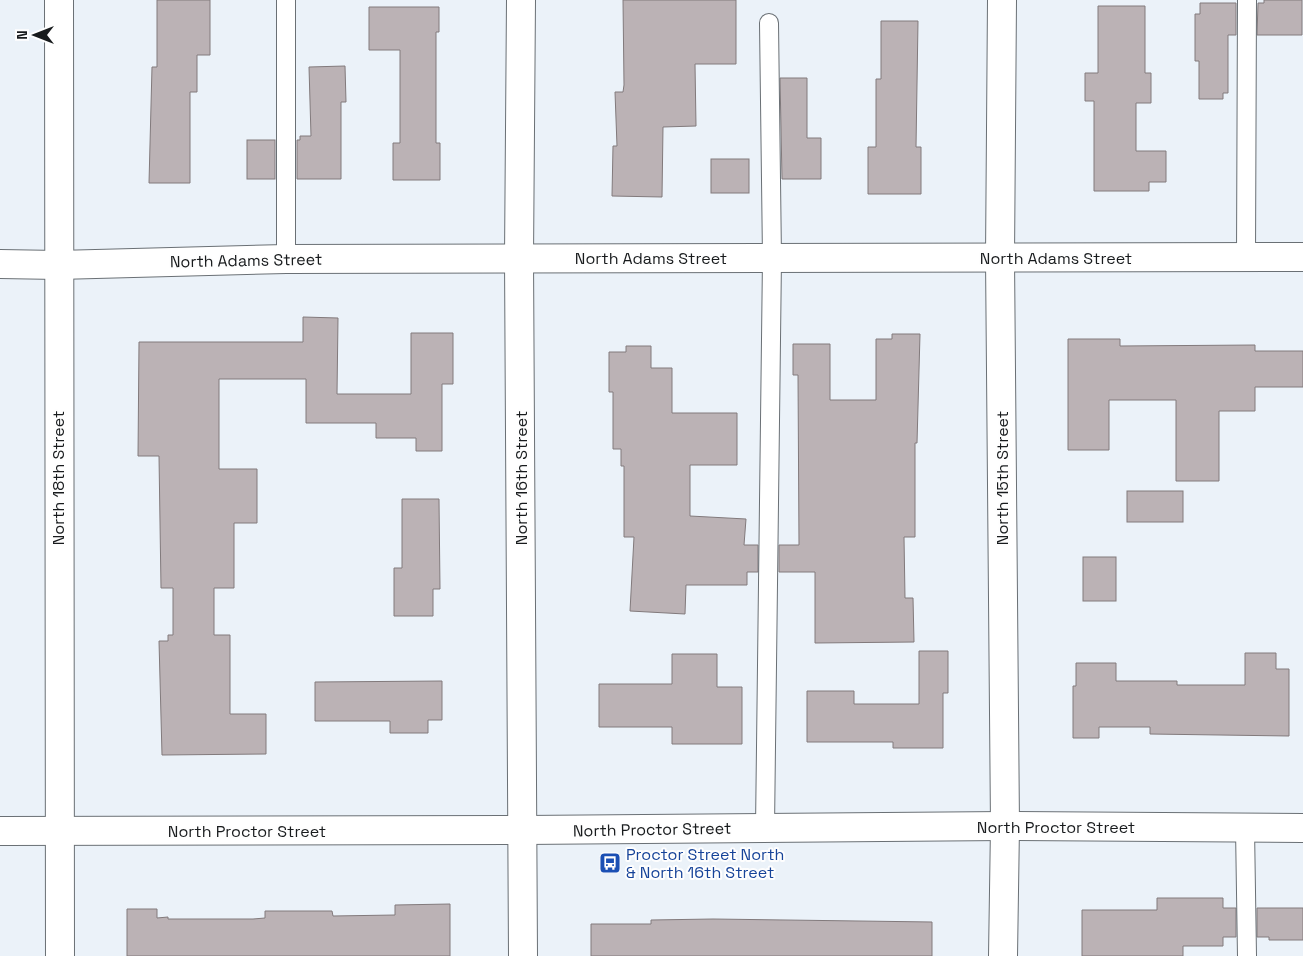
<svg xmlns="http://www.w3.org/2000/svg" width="1303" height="956" font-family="'Space Grotesk',sans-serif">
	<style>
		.building { fill: #bbb2b5; stroke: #827a7c }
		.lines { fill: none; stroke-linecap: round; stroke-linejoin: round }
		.service-casing { stroke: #6a7075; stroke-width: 20 }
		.minor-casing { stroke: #6a7075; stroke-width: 30 }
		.tertiary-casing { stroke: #6a7075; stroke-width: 30 }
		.service { stroke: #fff; stroke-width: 18 }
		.minor { stroke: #fff; stroke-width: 28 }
		.tertiary { stroke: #fff; stroke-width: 28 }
		.labels { text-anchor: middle; stroke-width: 4; stroke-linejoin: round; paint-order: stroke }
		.street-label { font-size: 16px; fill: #181b1d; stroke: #fefefe }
		.transit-label { font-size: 16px; fill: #164399; stroke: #fefefe; text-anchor: start }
	</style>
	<rect width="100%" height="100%" fill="#ebf2f9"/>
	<!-- building -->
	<g class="building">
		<path d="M 157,0 L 210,0 L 210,55 L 197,55 L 197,92 L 190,92 L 190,183 L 149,183 L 152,67 L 157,67 Z"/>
		<path d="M 623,0 L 736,0 L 736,64 L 695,64 L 696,126 L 663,127 L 662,197 L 612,196 L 613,146 L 617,146 L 615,92 L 623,92 L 624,85 Z"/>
		<path d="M 1264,0 L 1302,0 L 1302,35 L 1257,35 L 1258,3 L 1264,3 Z"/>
		<path d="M 1200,3 L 1236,3 L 1236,35 L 1228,35 L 1228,93 L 1223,93 L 1223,99 L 1199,99 L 1199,61 L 1195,61 L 1195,14 L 1200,14 Z"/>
		<path d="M 1098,6 L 1145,6 L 1145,73 L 1151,73 L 1151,103 L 1136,103 L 1136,151 L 1166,151 L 1166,182 L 1149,182 L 1149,191 L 1094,191 L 1094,101 L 1085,101 L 1085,73 L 1098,73 Z"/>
		<path d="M 369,7 L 439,7 L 439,32 L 436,32 L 436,143 L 440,143 L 440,180 L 393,180 L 393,143 L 400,143 L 400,50 L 369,50 Z"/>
		<path d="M 881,21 L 918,21 L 916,147 L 921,147 L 921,194 L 868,194 L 868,147 L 876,147 L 876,79 L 881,79 Z"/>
		<path d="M 345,66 L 346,102 L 341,102 L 341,179 L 297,179 L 297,140 L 300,140 L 300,136 L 311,136 L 309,67 Z"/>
		<path d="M 780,78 L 807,78 L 807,138 L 821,138 L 821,179 L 782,179 Z"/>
		<rect x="247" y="140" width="28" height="39"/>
		<rect x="711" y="159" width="38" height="34"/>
		<path d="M 303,317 L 338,318 L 337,394 L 411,394 L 411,333 L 453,333 L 453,384 L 442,384 L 442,451 L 416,451 L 416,438 L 376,438 L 376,423 L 306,423 L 306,379 L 219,379 L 219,469 L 257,469 L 257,523 L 234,523 L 234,588 L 214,588 L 214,635 L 230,635 L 230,714 L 266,714 L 266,754 L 162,755 L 159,641 L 168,641 L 168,635 L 173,635 L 173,588 L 161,588 L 159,456 L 138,456 L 139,342 L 303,342 Z"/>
		<path d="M 892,334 L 920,334 L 917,443 L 915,443 L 915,537 L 904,537 L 905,598 L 913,598 L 914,642 L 815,643 L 815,572 L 779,572 L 779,545 L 799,545 L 798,375 L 793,375 L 793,344 L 830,344 L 830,400 L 876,400 L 876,339 L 892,339 Z"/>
		<path d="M 1068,339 L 1120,339 L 1120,346 L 1255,345 L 1255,351 L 1303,351 L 1303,387 L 1255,387 L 1255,411 L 1219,411 L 1219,481 L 1176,481 L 1176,400 L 1109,400 L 1109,450 L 1068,450 Z"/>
		<path d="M 626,346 L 651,346 L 651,368 L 672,368 L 672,413 L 737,413 L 737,465 L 690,465 L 690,516 L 746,519 L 744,545 L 758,545 L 758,572 L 747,572 L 747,585 L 686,585 L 685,614 L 630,611 L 634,537 L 624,537 L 624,466 L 621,466 L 621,449 L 613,449 L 613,392 L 609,392 L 609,352 L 626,352 Z"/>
		<rect x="1127" y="491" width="56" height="31"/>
		<path d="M 402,499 L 439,499 L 440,589 L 433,589 L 433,616 L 394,616 L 394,568 L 402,568 Z"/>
		<rect x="1083" y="557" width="33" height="44"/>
		<path d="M 919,651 L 948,651 L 948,693 L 943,693 L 943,748 L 893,748 L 893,742 L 807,742 L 807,691 L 854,691 L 854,704 L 919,704 Z"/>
		<path d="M 1245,653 L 1276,653 L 1276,669 L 1289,669 L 1289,736 L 1150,734 L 1150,727 L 1099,727 L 1099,738 L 1073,738 L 1073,686 L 1076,686 L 1076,663 L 1116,663 L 1116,681 L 1177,681 L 1177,685 L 1245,685 Z"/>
		<path d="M 672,654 L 717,654 L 717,687 L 742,687 L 742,744 L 672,744 L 672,727 L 599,727 L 599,684 L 672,684 Z"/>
		<path d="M 442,681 L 442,720 L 428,720 L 428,733 L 390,733 L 390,721 L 315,721 L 315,682 Z"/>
		<path d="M 1157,898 L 1223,898 L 1223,908 L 1236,908 L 1236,937 L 1223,937 L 1223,946 L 1183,946 L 1183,956 L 1082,956 L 1082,910 L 1157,910 Z"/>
		<path d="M 450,904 L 450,956 L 127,956 L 127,909 L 157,909 L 157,918 L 168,917 L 168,919 L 253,919 L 265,918 L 265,911 L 332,911 L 333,916 L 395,915 L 395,905 Z"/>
		<path d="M 1257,908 L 1303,908 L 1303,940 L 1269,940 L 1269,937 L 1257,937 Z"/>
		<path d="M 713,919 L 932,922 L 932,956 L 591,956 L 591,924 L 651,924 L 651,920 Z"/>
	</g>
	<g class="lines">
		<!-- service casing -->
		<g class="service-casing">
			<g id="service">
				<path d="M 1246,257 L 1247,0"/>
				<path d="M 286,259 L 286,0"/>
				<path d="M 765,828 L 772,258 L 769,23"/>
				<path d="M 1245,828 L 1247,956"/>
			</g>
		</g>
		<!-- minor casing -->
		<g class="minor-casing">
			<g id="minor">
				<path d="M 59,0 L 60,956"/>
				<path d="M 521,0 L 519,258 L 523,956"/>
				<path d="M 1002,0 L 1000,258 L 1005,826 L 1003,956"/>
				<path d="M 0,264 L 58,265 L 286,259 L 1303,257"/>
			</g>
		</g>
		<!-- tertiary casing -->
		<g class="tertiary-casing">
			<path id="tertiary" d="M 0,831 L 524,830 L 1005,826 L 1303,828"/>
		</g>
		<!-- service -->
		<use href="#service" class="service"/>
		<!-- minor -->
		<use href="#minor" class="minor"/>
		<!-- tertiary -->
		<use href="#tertiary" class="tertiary"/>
	</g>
	<!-- icons -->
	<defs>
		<g id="bus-square" transform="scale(1.125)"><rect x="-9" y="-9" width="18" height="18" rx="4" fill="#1a4fb4" stroke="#fefefe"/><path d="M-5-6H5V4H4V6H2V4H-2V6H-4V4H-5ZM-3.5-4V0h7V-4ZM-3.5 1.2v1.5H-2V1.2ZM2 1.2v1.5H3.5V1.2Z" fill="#fff"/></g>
	</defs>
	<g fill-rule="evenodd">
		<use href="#bus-square" x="610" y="863"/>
	</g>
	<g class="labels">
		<!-- street labels -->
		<g class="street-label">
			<text x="651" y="264">North Adams Street</text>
			<text x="1056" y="264">North Adams Street</text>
			<text transform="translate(246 260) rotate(-1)" y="6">North Adams Street</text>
			<text transform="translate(58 478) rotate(-90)" y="6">North 18th Street</text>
			<text transform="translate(521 478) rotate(-90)" y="6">North 16th Street</text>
			<text transform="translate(1002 478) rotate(-90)" y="6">North 15th Street</text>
			<text x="1056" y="833">North Proctor Street</text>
			<text transform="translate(652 829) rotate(-1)" y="6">North Proctor Street</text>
			<text x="247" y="837">North Proctor Street</text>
		</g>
		<!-- transit labels -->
		<g class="transit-label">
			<text x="626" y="860">Proctor Street North<tspan x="626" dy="18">&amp; North 16th Street</tspan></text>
		</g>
	</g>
	<!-- north arrow -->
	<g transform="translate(35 35) rotate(270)" stroke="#fefefe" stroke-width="4" paint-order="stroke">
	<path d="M0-4L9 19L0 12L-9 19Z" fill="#181b1d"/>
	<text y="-8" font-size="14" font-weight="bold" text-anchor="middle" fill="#181b1d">N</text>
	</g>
</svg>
